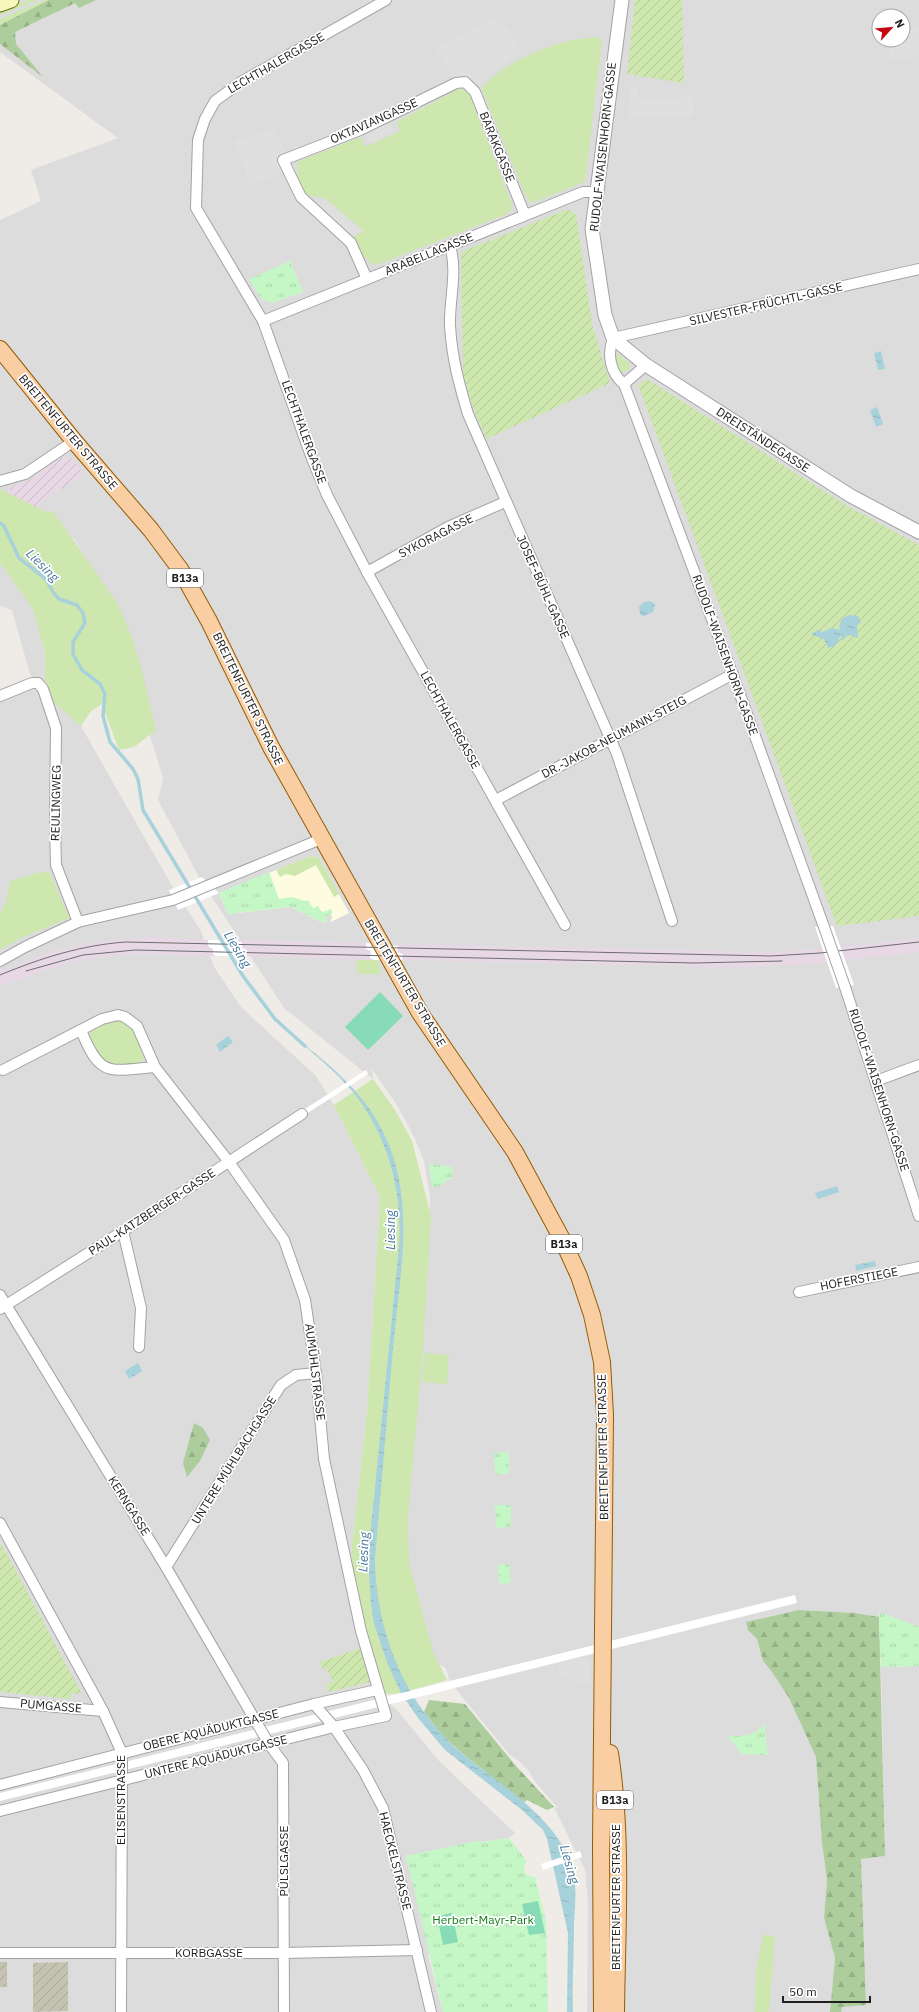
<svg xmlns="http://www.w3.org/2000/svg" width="919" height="2012" font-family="'IBM Plex Sans',sans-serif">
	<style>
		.residential { fill: #dddcdc; fill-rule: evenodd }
		.industrial { fill: url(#industrial-furrows) }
		.education { fill: #fefce0 }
		.railway { fill: #e8d8e6 }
		.construction { fill: url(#construction-furrows) }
		.grass { fill: #cde7ae }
		.forest { fill: url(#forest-firs) }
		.park { fill: url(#park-tufts) }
		.garden { fill: url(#garden-furrows) }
		.pitch { fill: #87dbb6 }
		.parking { fill: #dfdfdf }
		.water { fill: url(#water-ripples) }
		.pier { fill: #fff }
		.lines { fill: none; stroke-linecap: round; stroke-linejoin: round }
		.stream { stroke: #a8d2db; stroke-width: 3.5 }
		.minor-casing { stroke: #a3a3a3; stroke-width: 12 }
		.tertiary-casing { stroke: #a3a3a3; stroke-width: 15 }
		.secondary-casing { stroke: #6d720a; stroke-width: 17 }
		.primary-casing { stroke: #935c06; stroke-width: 18 }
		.minor { stroke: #fff; stroke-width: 10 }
		.tertiary { stroke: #fff; stroke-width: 13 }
		.secondary { stroke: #f7f6bc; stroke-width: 15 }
		.primary { stroke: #f8cea2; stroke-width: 16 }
		.tram { stroke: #6d6d6d; stroke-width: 1 }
		.minor-bridge-casing { stroke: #a3a3a3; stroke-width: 12; stroke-linecap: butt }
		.minor-bridge { stroke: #fff; stroke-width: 10 }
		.labels { text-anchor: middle; stroke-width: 3.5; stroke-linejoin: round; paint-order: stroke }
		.shield { fill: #fff; stroke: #626262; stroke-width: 1 }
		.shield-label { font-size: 11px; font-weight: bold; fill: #1f1f1f }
		.street-label { font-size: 12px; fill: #1f1f1f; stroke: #fff }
		.park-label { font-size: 12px; fill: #107a13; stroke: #fff }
		.water-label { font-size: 13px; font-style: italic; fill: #49779c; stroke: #fff }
	</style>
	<defs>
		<pattern id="industrial-furrows" width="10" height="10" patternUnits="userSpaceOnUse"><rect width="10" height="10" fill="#e8d8e6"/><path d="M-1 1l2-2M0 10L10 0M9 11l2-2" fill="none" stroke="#c7b9c5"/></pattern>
		<pattern id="construction-furrows" width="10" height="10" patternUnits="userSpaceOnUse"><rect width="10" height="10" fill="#c4c2b1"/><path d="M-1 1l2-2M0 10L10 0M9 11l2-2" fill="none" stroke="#a8a698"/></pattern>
		<pattern id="forest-firs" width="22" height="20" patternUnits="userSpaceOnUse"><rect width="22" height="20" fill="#adcd9c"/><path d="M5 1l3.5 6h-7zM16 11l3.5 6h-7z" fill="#94b086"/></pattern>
		<pattern id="park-tufts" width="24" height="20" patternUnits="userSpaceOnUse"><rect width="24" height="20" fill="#c5f7c6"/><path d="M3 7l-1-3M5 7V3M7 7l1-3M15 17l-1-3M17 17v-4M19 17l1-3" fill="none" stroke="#a9d3aa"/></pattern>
		<pattern id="garden-furrows" width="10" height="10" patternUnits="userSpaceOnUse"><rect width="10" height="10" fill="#cde7ae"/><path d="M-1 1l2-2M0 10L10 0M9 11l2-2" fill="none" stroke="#b0c695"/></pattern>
		<pattern id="water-ripples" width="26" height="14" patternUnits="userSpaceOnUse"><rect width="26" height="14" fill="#a8d2db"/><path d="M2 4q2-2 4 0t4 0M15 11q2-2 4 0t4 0" fill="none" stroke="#90b4bc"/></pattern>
	</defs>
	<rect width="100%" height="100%" fill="#efebe6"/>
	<!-- residential -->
	<g class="residential">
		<path d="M 0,0 L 919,0 L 919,1627 L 879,1612 L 879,1617 L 855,1613 L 799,1610 L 752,1632 L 757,1639 L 763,1661 L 772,1672 L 789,1698 L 816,1757 L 822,1843 L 827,1880 L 824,1918 L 835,1958 L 830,2012 L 587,2012 L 588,1902 L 585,1870 L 554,1807 L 558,1808 L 535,1782 L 529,1771 L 519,1761 L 509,1754 L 450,1682 L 446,1668 L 431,1660 L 402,1554 L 429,1240 L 430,1197 L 424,1161 L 415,1139 L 399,1108 L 372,1069 L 373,1079 L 284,1008 L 199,877 L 158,800 L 163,778 L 109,601 L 75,540 L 34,508 L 0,494 L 0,220 L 41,201 L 31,170 L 118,138 L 0,52 ZM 879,16 L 903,16 L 903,40 L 879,40 Z"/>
		<path d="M 0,563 L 33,609 L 45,653 L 45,678 L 53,702 L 81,726 L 171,884 L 201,931 L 214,967 L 241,1007 L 316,1076 L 334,1105 L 380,1197 L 367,1412 L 351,1554 L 363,1638 L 379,1695 L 396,1709 L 440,1762 L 515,1833 L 509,1838 L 482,1842 L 476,1841 L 428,1955 L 443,2012 L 0,2012 L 0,696 L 38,683 L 30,674 L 12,610 L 0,606 Z"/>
		<path d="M 919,1666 L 919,2012 L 841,2012 L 841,2007 L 866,2005 L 861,1859 L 885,1856 L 881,1667 Z"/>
	</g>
	<!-- industrial -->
	<path class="industrial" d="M 63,457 L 71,458 L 84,473 L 35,507 L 11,495 L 9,487 L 29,480 Z"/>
	<!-- education -->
	<path class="education" d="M 311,856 L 319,858 L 349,913 L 331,922 L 332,915 L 327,915 L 326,922 L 319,921 L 291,907 L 228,914 L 219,893 Z"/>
	<!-- railway -->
	<g class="railway">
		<path d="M 148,937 L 208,940 L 208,946 L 213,948 L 216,956 L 132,954 L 97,957 L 65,964 L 0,986 L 0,971 L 43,955 L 81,944 Z"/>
		<path d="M 919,938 L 919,952 L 797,965 L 726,967 L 402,960 L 403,954 L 397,952 L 394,944 L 776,952 L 823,949 Z"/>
		<path d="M 238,940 L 366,943 L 366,949 L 371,951 L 370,958 L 374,960 L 247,956 L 247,950 L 242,948 L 242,942 L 238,942 Z"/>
	</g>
	<!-- construction -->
	<g class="construction">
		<rect x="0" y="1962" width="7" height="25"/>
		<path d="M 68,1962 L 68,2011 L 33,2012 L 33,1963 Z"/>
	</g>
	<!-- grass -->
	<g class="grass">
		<path d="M 28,0 L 37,0 L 0,15 L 0,12 Z"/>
		<path d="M 45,0 L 49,0 L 0,25 L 0,19 Z"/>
		<path d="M 600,38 L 602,41 L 585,182 L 534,202 L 530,202 L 525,194 L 482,90 C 489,72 539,49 557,44 C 570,40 588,37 600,38 Z"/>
		<path d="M 458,89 L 466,90 L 470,96 L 513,207 L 507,214 L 379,264 L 372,265 L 367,258 L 363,258 L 353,237 L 363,230 L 324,198 L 305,195 L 297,175 L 298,173 L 297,162 L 361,137 L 365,147 L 400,131 L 397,122 Z"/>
		<path d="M 618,354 L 631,365 L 629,369 L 621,374 L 614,355 Z"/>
		<path d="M 0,489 L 46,512 L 53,511 L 118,604 L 133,640 L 141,667 L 156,730 L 134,747 L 119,750 L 102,704 L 91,711 L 81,726 L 53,702 L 45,678 L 45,653 L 33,609 L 0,563 Z"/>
		<path d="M 311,856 L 319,858 L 339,894 L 334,897 L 316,865 L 295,876 L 286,874 L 280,877 L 276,870 Z"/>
		<path d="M 44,871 L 50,873 L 65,909 L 72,913 L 69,918 L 21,938 L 0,950 L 0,914 L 6,902 L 10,881 Z"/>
		<path d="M 360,960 L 376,960 L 380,966 L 380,974 L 358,974 L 356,961 Z"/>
		<path d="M 115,1020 C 135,1023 138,1041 144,1058 L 140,1063 C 112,1065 99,1067 89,1036 L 92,1029 Z"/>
		<path d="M 373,1079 L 395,1110 L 412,1141 L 431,1216 L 423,1350 L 408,1517 L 409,1562 L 433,1652 L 447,1680 L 401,1693 L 379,1695 L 357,1590 L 351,1554 L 367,1412 L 380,1197 L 334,1105 Z"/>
		<path d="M 424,1353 L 449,1355 L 447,1384 L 422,1382 Z"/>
		<path d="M 763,1935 L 775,1936 L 769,2012 L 755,2012 L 756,1971 Z"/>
	</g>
	<!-- forest -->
	<g class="forest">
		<path d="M 49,0 L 96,0 L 79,8 L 75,3 L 15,32 L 16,44 L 43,77 L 0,44 L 0,25 Z"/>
		<path d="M 194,1423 L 203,1428 L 210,1440 L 200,1461 L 187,1477 L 183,1463 Z"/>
		<path d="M 799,1610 L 855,1613 L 879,1617 L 885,1856 L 861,1859 L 866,2005 L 842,2007 L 841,2012 L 830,2012 L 835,1958 L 824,1918 L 827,1880 L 822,1843 L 816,1757 L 789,1698 L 772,1672 L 763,1661 L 757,1639 L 748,1630 L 746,1622 Z"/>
		<path d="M 429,1700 L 465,1704 L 516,1766 L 554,1807 L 547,1810 L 527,1800 L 524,1802 L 464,1755 L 442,1735 L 424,1712 Z"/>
	</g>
	<!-- park -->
	<g class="park">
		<path d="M 290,261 L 303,292 L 272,303 L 261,299 L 249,279 Z"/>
		<path d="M 269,872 L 279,899 L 292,897 L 305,901 L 308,900 L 313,908 L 318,906 L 322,912 L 332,909 L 332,914 L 327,915 L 326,922 L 319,921 L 291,907 L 228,914 L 219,893 Z"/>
		<path d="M 431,1164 L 452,1167 L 453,1176 L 438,1187 L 433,1187 L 431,1183 L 429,1167 Z"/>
		<path d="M 509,1452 L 509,1474 L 495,1474 L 494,1453 Z"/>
		<path d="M 495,1505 L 511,1505 L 511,1527 L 496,1528 Z"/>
		<path d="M 509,1564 L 511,1583 L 499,1584 L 498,1565 Z"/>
		<path d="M 879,1612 L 919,1627 L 919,1666 L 881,1667 Z"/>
		<path d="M 764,1724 L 768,1755 L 741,1754 L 727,1735 C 743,1737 753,1737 764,1724 Z"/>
		<path d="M 509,1838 L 527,1861 L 524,1866 C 524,1873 527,1877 535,1877 L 546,1921 L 548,2012 L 443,2012 L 406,1856 L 476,1841 L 483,1842 Z"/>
	</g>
	<!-- garden -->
	<g class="garden">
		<path d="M 635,0 L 682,0 L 684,83 L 627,74 Z"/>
		<path d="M 566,210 L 570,210 L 576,215 L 592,324 L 610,383 L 486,439 L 472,405 L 463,372 L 461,252 Z"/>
		<path d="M 647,379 L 846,505 L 919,545 L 919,916 L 837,926 L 638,384 Z"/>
		<path d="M 0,1543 L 8,1556 L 82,1694 L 71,1693 L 71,1699 L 0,1692 Z"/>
		<path d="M 361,1648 L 370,1682 L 329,1692 L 326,1685 L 333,1681 L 326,1668 L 323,1670 L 320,1662 Z"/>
	</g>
	<!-- pitch -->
	<g class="pitch">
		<path d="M 380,992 L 403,1016 L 368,1050 L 345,1027 Z"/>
		<path d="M 538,1901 L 545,1933 L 529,1935 L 522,1904 Z"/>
		<path d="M 452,1913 L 458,1942 L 443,1945 L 437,1916 Z"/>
	</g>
	<!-- parking -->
	<g class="parking">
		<path d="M 496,18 L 499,24 L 507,27 L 521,52 L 482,81 L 480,86 L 453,77 L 436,47 Z"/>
		<path d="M 919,26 L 919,57 L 889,58 L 889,40 L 903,40 L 903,27 Z"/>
		<path d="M 631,87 L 637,88 L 638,98 L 693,97 L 693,117 L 628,118 Z"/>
		<path d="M 387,117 L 394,132 L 369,144 L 363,128 Z"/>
		<path d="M 273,130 L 290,158 L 284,172 L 251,185 L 234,140 Z"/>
		<path d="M 326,200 L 363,231 L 348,240 L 304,201 Z"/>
		<path d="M 589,1658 L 590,1684 L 580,1684 L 573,1680 L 559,1678 L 559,1663 L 573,1659 Z"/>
	</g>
	<!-- water -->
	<g class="water">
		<path d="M 881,351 L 885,369 L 878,370 L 874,353 Z"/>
		<path d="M 877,407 L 883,424 L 876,427 L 870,410 Z"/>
		<path d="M 650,601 L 655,604 L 653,612 L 644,616 L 640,615 L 639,607 L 644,602 Z"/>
		<path d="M 849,615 L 858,616 L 861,622 L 857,626 L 858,637 L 856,638 L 854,636 L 848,635 L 842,641 L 840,633 C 840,640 837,647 828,648 L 824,639 L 813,635 L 812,633 L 818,630 L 823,632 L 831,628 L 840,630 L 839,626 L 842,619 Z"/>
		<path d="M 228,1036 L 233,1042 L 220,1052 L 216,1045 Z"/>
		<path d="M 302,1043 C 339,1072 371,1100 389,1145 C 415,1210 399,1281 393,1348 C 387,1418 381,1489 375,1559 C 376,1634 406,1707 465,1756 C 501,1785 553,1816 570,1861 C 578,1881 575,1903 574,1924 C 574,1954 572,1983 573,2012 L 567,2012 L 568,1933 L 547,1839 L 543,1830 L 522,1810 L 445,1750 L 418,1718 L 401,1693 L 388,1665 L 374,1624 L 371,1604 L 368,1557 L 399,1247 C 403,1191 388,1136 353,1092 C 338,1074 319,1059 302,1043 Z"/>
		<path d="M 837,1186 L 839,1192 L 818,1199 L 815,1193 Z"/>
		<path d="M 875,1261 L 876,1266 L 856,1271 L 855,1265 Z"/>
		<path d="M 138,1363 L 142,1371 L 129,1379 L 125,1371 Z"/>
	</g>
	<!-- pier -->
	<g class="pier">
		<path d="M 202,877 L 219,893 L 178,910 L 169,890 Z"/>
		<path d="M 833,926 L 854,985 L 836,988 L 815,927 Z"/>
		<path d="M 208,940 L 238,940 L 239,942 L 242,942 L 242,948 L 247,950 L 247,956 L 216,956 L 213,954 L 213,949 L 208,946 Z"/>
		<path d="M 366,943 L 398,946 L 397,952 L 403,954 L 402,960 L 374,960 L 370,958 L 371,951 L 366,949 Z"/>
		<path d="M 366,1070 L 368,1074 L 303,1116 L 300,1112 Z"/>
		<path d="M 795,1595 L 797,1603 L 0,1801 L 0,1793 Z"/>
		<path d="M 580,1851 L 582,1857 L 543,1870 L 541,1864 Z"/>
	</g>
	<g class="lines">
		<!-- stream -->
		<path class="stream" d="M 0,523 L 4,526 L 19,558 L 46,579 L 53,592 L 59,599 L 77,605 L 83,613 L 85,623 L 73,642 L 73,654 L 82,670 L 100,684 L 105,694 L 103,716 L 110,742 L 133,769 L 138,779 L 143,810 L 243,976 L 275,1019 L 305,1046"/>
		<!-- minor casing -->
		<g class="minor-casing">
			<g id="minor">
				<path d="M 386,0 L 241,82 L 215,101 L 205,119 L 198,140 L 196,208 L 263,321 L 311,456 L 327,495 L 367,572 L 565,925"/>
				<path d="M 450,246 C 458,272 449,300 450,326 C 452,358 459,384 468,414 L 617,754 L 672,921"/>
				<path d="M 367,279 L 351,243 L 301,197 L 283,160 L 360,130 L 456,83 L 465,82 L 475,92 L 525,215"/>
				<path d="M 263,321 L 583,192 L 596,192"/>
				<path d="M 624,384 L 646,365"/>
				<path d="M 0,481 L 25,474 L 74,441"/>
				<path d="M 367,572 L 448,527 L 505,502"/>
				<path d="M 0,696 L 32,683 L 38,683 L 43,689 L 56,728 L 55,828 L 56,865 L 78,922"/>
				<path d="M 496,800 L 733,674"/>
				<path d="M 824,927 L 738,689 L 624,384 C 610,373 607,354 613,338 L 919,269"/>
				<path d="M 0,961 L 25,947 L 78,922 L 173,900 L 321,839"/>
				<path d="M 845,987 L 919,1216"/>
				<path d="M 81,1030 C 100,1078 109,1071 155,1067"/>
				<path d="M 876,1081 L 919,1065"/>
				<path d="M 123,1231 L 141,1308 L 139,1347"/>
				<path d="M 799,1292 L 919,1267"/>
				<path d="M 0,1295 L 166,1567 L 269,1744 L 283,1763 L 284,2012"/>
				<path d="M 0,1309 L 123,1231 L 302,1114"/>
				<path d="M 0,1523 L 103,1711 L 122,1753 L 121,2012"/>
				<path d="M 166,1567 L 281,1385 L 296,1375 L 316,1373"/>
				<path d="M 0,1702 L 103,1711"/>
				<path d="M 314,1704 L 334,1727 L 363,1770 L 383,1808 L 431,2012"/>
				<path d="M 0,1785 L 314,1704 L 377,1690"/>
				<path d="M 0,1811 L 334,1727 L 386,1716 L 361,1631 L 324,1459 L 316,1373 L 305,1300 L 284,1240 L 229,1162 L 155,1067 L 137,1026 L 125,1017 L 118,1015 L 102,1019 L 3,1070"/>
				<path d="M 0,1953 L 284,1953 L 417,1950"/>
			</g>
		</g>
		<!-- tertiary casing -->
		<g class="tertiary-casing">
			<path id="tertiary" d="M 622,0 L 592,229 L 605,315 L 613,338 L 646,365 L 851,496 L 919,532"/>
		</g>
		<!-- secondary casing -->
		<g class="secondary-casing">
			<path id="secondary" d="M 0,4 L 11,0"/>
		</g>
		<!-- primary casing -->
		<g class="primary-casing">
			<g id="primary">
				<path d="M 0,349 L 74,441 L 151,530 L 180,569 L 209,621 L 271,747 L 420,1013 L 515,1152 L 563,1241 L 579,1276 L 592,1315 L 602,1362 L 605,1415 L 601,1846 L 602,2012"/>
				<path d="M 610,1753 C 623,1838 617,1926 616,2012"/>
			</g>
		</g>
		<!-- minor -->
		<use href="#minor" class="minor"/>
		<!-- tertiary -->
		<use href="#tertiary" class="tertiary"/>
		<!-- secondary -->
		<use href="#secondary" class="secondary"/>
		<!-- primary -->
		<use href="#primary" class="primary"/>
		<!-- tram -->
		<g class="tram">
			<path d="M 26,971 L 83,955 L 135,950 L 694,963 L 782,961"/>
			<path d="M 0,975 C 41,958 82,945 126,942 L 771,956 L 820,953 L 919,942"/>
		</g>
		<!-- minor-bridge casing -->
		<g class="minor-bridge-casing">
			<path id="minor-bridge" d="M 824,927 L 845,987"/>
		</g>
		<!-- minor-bridge -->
		<use href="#minor-bridge" class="minor-bridge"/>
	</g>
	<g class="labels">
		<!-- shield labels -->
		<g class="shield">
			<rect x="167" y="569" width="36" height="18" rx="3"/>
			<rect x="546" y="1235" width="36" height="18" rx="3"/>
			<rect x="597" y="1791" width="36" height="18" rx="3"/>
		</g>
		<g class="shield-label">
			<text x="185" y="582">B13a</text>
			<text x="564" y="1248">B13a</text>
			<text x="615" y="1804">B13a</text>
		</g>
		<!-- street labels -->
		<g class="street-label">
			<text transform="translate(276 63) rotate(-30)" y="4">LECHTHALERGASSE</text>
			<text transform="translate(374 121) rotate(-24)" y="4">OKTAVIANGASSE</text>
			<text transform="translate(497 147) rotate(68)" y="4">BARAKGASSE</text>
			<text transform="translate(603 147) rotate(-84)" y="4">RUDOLF-WAISENHORN-GASSE</text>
			<text transform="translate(429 254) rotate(-22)" y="4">ARABELLAGASSE</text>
			<text transform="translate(766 304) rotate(-13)" y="4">SILVESTER-FRÜCHTL-GASSE</text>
			<text transform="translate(68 432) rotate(50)" y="4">BREITENFURTER STRASSE</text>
			<text transform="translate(304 432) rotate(70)" y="4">LECHTHALERGASSE</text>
			<text transform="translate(763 440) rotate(33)" y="4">DREISTÄNDEGASSE</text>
			<text transform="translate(436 536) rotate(-27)" y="4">SYKORAGASSE</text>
			<text transform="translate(543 587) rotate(66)" y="4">JOSEF-BÜHL-GASSE</text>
			<text transform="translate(725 655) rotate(70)" y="4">RUDOLF-WAISENHORN-GASSE</text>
			<text transform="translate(248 699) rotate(64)" y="4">BREITENFURTER STRASSE</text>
			<text transform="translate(450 720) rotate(61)" y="4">LECHTHALERGASSE</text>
			<text transform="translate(614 737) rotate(-28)" y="4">DR.-JAKOB-NEUMANN-STEIG</text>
			<text transform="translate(56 803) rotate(-89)" y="4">REULINGWEG</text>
			<text transform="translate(405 983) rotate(59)" y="4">BREITENFURTER STRASSE</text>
			<text transform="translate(879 1090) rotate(72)" y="4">RUDOLF-WAISENHORN-GASSE</text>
			<text transform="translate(152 1212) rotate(-33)" y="4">PAUL-KATZBERGER-GASSE</text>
			<text transform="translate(859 1279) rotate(-11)" y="4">HOFERSTIEGE</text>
			<text transform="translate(315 1372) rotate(83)" y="4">AUMÜHLSTRASSE</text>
			<text transform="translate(603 1447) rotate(-91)" y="4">BREITENFURTER STRASSE</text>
			<text transform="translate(234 1460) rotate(-58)" y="4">UNTERE MÜHLBACHGASSE</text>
			<text transform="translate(129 1506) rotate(58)" y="4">KERNGASSE</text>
			<text transform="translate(51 1706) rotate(5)" y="4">PUMGASSE</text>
			<text transform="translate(211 1730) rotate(-14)" y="4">OBERE AQUÄDUKTGASSE</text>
			<text transform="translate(216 1757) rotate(-14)" y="4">UNTERE AQUÄDUKTGASSE</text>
			<text transform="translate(121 1800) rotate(-90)" y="4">ELISENSTRASSE</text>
			<text transform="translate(284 1861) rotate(-90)" y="4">PÜLSLGASSE</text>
			<text transform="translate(395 1861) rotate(76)" y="4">HAECKELSTRASSE</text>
			<text transform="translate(616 1897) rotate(-90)" y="4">BREITENFURTER STRASSE</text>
			<text x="209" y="1957">KORBGASSE</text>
		</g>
		<!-- park labels -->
		<g class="park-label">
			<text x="483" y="1924">Herbert-Mayr-Park</text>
		</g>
		<!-- water labels -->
		<g class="water-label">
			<text transform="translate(43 565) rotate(45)" y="5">Liesing</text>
			<text transform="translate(238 949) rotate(59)" y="5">Liesing</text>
			<text transform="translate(390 1230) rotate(-90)" y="5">Liesing</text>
			<text transform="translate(363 1552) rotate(-88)" y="5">Liesing</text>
			<text transform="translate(570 1864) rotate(74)" y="5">Liesing</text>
		</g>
	</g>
	<!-- north arrow -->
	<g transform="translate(891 28) rotate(63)"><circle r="19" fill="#ffffff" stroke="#a5a5a5"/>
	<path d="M0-3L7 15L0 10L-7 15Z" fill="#c50914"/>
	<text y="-6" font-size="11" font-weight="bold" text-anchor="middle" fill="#1f1f1f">N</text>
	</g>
	<!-- scale -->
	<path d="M783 1996v6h87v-6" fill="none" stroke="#1f1f1f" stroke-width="2"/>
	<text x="789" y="1996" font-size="12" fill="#1f1f1f" stroke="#ffffff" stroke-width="3" paint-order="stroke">50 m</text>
</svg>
